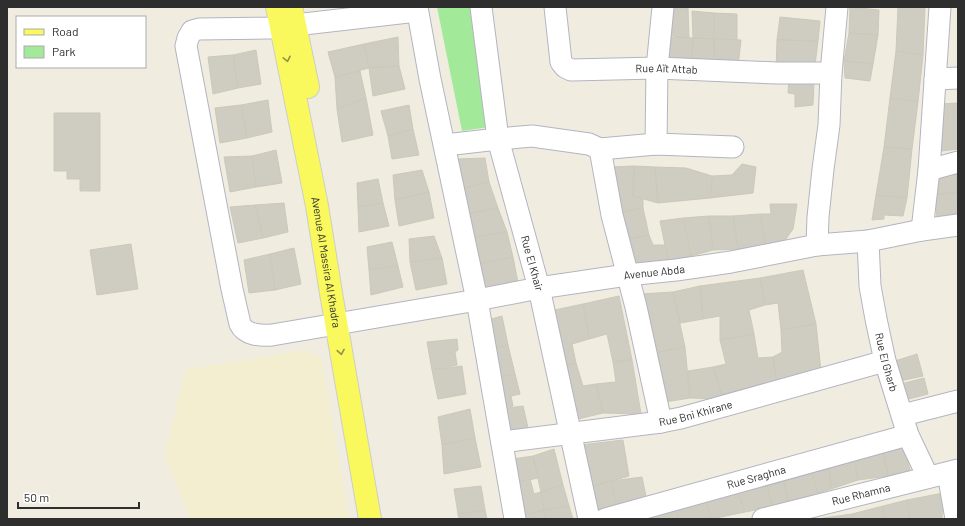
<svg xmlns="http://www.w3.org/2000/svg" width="965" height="526" font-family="Barlow,sans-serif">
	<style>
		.education { fill: #f2eecf }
		.green { fill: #a3e99a }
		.building { fill: #cfccc2; stroke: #ccc9b9 }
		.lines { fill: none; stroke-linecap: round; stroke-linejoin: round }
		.minor-casing { stroke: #b4b4c2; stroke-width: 23 }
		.major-casing { stroke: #cdcdcd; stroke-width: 24 }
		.minor { stroke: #fff; stroke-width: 21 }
		.major { stroke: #f9f85c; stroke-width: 22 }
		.oneway { stroke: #949345 }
		.labels { text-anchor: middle; stroke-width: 4; stroke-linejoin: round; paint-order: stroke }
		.street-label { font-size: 11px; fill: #2e2e2e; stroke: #fff }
	</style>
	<rect width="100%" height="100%" fill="#f0ede0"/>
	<!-- education -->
	<path class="education" d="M 307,350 L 322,360 L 349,519 L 190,519 L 165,456 L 185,370 Z"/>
	<!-- green -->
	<path class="green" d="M 437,7 L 471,7 L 489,127 L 462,131 Z"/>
	<!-- building -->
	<g class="building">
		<path d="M 666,7 L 688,8 L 689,38 L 665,35 Z"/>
		<path d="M 850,7 L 879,10 L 878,35 L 849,33 Z"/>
		<path d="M 898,7 L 925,7 L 923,55 L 896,51 Z"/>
		<path d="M 692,11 L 714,13 L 714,39 L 693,38 Z"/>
		<path d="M 714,13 L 737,14 L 737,40 L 714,39 Z"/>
		<path d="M 780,17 L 820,21 L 818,41 L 777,40 Z"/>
		<path d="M 849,33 L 878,35 L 873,64 L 844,61 Z"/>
		<path d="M 398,37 L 399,66 L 369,68 L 364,44 Z"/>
		<path d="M 667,37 L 693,38 L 691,65 L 665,65 Z"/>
		<path d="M 693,38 L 714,39 L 715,65 L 691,65 Z"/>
		<path d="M 714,39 L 741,40 L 738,67 L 715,65 Z"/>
		<path d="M 777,40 L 818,41 L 814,73 L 776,72 Z"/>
		<path d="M 364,44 L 369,68 L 335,77 L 328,52 Z"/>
		<path d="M 256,50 L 261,84 L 238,88 L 233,55 Z"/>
		<path d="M 896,51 L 923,55 L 918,102 L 890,98 Z"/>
		<path d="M 233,55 L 238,88 L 213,94 L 208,57 Z"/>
		<path d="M 844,61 L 873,64 L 870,81 L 845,78 Z"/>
		<path d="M 399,66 L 405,89 L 373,96 L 369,68 Z"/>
		<path d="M 360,71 L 366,98 L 337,109 L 335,77 Z"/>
		<path d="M 789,78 L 814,80 L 813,105 L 795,107 L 795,94 L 788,93 Z"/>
		<path d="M 366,98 L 373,135 L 342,142 L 337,109 Z"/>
		<path d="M 890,98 L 918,102 L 912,149 L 884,147 Z"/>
		<path d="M 268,100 L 272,132 L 247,138 L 241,105 Z"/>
		<path d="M 958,103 L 958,149 L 934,152 L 939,104 Z"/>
		<path d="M 241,105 L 247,138 L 220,143 L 215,108 Z"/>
		<path d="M 409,105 L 413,129 L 388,136 L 381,111 Z"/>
		<path d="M 54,113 L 100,113 L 100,191 L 80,191 L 80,179 L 67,179 L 67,171 L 54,171 Z"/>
		<path d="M 413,129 L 419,155 L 392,159 L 388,136 Z"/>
		<path d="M 884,147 L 912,149 L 907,198 L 876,195 Z"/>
		<path d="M 276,150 L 282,183 L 256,187 L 252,156 Z"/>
		<path d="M 252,156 L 256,187 L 230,192 L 224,157 Z"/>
		<path d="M 485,158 L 489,182 L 460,189 L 457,159 Z"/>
		<path d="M 742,164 L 756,167 L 753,193 L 710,198 L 712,176 L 732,175 Z"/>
		<path d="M 634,166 L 633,196 L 643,199 L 643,208 L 618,213 L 610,167 Z"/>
		<path d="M 634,166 L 655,167 L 658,203 L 633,196 Z"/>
		<path d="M 655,167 L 686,168 L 712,176 L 710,198 L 658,203 Z"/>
		<path d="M 422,170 L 429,192 L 395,200 L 393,175 Z"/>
		<path d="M 958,170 L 958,192 L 957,192 L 956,171 Z"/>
		<path d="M 956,171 L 957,192 L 935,195 L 933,174 Z"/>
		<path d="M 378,179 L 383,203 L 358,207 L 357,183 Z"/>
		<path d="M 489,182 L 498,208 L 466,214 L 460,189 Z"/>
		<path d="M 429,192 L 434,218 L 399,226 L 395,200 Z"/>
		<path d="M 957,192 L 958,215 L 937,218 L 935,195 Z"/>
		<path d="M 876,195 L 907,198 L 903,216 L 884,215 L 884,219 L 872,220 Z"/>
		<path d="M 284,203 L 288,232 L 263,238 L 255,205 Z"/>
		<path d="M 383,203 L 389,226 L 359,232 L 358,207 Z"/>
		<path d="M 770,204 L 797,204 L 793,229 L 784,242 L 765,245 L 760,214 L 771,214 Z"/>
		<path d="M 255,205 L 263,238 L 238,243 L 230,207 Z"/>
		<path d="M 498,208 L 507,232 L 470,238 L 466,214 Z"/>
		<path d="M 643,208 L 649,235 L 625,240 L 618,213 Z"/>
		<path d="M 760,214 L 765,245 L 738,249 L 733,216 Z"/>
		<path d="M 709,216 L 733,216 L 738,249 L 713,250 Z"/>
		<path d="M 709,216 L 713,250 L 691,256 L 683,218 Z"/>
		<path d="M 683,218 L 691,256 L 668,260 L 660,221 Z"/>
		<path d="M 507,232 L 513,257 L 477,264 L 470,238 Z"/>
		<path d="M 649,235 L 653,245 L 665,245 L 668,260 L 631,265 L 625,240 Z"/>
		<path d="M 434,236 L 442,258 L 410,262 L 409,239 Z"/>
		<path d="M 392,242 L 398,266 L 369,270 L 367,247 Z"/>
		<path d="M 131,244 L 138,289 L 97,295 L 90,250 Z"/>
		<path d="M 294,248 L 301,284 L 275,290 L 270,254 Z"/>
		<path d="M 270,254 L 275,290 L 249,293 L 244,260 Z"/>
		<path d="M 513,257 L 518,283 L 482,289 L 477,264 Z"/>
		<path d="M 442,258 L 447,284 L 416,290 L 410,262 Z"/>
		<path d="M 398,266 L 403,287 L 371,295 L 369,270 Z"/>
		<path d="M 803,270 L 816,324 L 781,330 L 778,303 L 765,305 L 760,278 Z"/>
		<path d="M 760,278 L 765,305 L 749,310 L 754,334 L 720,340 L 720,316 L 703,319 L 700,286 Z"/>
		<path d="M 700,286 L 703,319 L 680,323 L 673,292 Z"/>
		<path d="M 673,292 L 685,347 L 655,353 L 640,294 Z"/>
		<path d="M 619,296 L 632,360 L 613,362 L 607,334 L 589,339 L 583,304 Z"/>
		<path d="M 583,304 L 589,339 L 572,344 L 576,363 L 561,366 L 550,311 Z"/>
		<path d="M 502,316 L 508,345 L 489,350 L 488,320 Z"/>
		<path d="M 816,324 L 821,371 L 777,384 L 773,357 L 782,352 L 781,330 Z"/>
		<path d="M 754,334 L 758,358 L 773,357 L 777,384 L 723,399 L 713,367 L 726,364 L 720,340 Z"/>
		<path d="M 457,339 L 458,350 L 455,352 L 457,365 L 432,370 L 427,342 Z"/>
		<path d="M 508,345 L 515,374 L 494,378 L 489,350 Z"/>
		<path d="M 685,347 L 690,398 L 665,402 L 655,353 Z"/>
		<path d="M 917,354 L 923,376 L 900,381 L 895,361 Z"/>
		<path d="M 632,360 L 641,414 L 603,413 L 596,384 L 616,382 L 613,362 Z"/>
		<path d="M 576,363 L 583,386 L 596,384 L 603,413 L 574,420 L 561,366 Z"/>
		<path d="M 462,366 L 466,394 L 438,399 L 432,370 Z"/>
		<path d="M 713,367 L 723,399 L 690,398 L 688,371 Z"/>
		<path d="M 515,374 L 520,394 L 511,396 L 513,406 L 500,409 L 494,378 Z"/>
		<path d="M 924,378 L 928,394 L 905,400 L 901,384 Z"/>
		<path d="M 523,406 L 530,436 L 505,432 L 500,409 Z"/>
		<path d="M 470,409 L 475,438 L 442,445 L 438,417 Z"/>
		<path d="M 475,438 L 481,467 L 444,474 L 442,445 Z"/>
		<path d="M 623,440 L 629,476 L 587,488 L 581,445 Z"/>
		<path d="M 904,448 L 910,470 L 888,476 L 883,452 Z"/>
		<path d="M 554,449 L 563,485 L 541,492 L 533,456 Z"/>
		<path d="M 883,452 L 888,476 L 858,480 L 854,460 Z"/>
		<path d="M 533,456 L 538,478 L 514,483 L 513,459 Z"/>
		<path d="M 854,460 L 858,480 L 831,489 L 829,469 Z"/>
		<path d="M 829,469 L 831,489 L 818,493 L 811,472 Z"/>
		<path d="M 811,472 L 818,493 L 788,502 L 784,481 Z"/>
		<path d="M 642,477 L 648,506 L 618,513 L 611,481 Z"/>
		<path d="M 530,479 L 534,494 L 541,492 L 544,510 L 520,516 L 514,483 Z"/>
		<path d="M 611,481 L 618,513 L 593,517 L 587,488 Z"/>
		<path d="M 784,481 L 788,502 L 772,507 L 767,486 Z"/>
		<path d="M 563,485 L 569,506 L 544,510 L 541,492 Z"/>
		<path d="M 481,486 L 485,510 L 458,514 L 454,489 Z"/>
		<path d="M 767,486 L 772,507 L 745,512 L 737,490 Z"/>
		<path d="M 737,490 L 745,512 L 711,519 L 706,499 Z"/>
		<path d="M 943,493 L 942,519 L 910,519 L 907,500 Z"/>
		<path d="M 706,499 L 711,519 L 679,519 L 675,511 Z"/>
		<path d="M 907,500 L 910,519 L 884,519 L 883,506 Z"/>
		<path d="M 569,506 L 573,519 L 546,519 L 544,510 Z"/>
		<path d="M 883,506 L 884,519 L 853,519 L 852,514 Z"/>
		<path d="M 485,510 L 487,519 L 459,519 L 458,514 Z"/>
		<path d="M 544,510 L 545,519 L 521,519 L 521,516 Z"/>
		<path d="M 675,511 L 679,519 L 650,519 L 650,518 Z"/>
		<path d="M 852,514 L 853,519 L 823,519 L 823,518 Z"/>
	</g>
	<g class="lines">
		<!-- minor casing -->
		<g class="minor-casing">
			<g id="minor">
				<path d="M 417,7 L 430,79 L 477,300 L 515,519"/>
				<path id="s1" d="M 481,7 L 498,139 L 539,288 L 589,519"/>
				<path id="s2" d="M 555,7 L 561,62 L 565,67 L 571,70 L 657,68 L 777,73 L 831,73"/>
				<path id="s3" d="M 417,11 L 269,28 L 199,29 L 192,31 L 188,38 L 186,46 L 232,289 L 240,324 C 245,335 261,336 272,335 L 477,300 L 539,288 L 627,275 L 676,270 L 731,262 L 817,245 L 868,241 L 922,230 L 958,225"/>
				<path d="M 935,79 L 958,78"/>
				<path d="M 656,144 L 657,68 L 663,7"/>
				<path d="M 445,145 L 498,139 L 532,136 L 589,144 L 600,149 L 656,144 L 733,147"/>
				<path d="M 600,149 L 612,215 L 636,307 L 661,422"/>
				<path d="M 929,170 L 958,162"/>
				<path d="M 922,230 L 929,170 L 940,7"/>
				<path id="s4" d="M 868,241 L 870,286 L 876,319 L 885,361 L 908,435 L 928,477"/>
				<path d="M 817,245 L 818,217 L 823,169 L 829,125 L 831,73 L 837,7"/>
				<path d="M 903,415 L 958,401"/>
				<path id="s5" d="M 502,442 L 661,422 L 681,418 L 885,361"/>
				<path d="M 948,473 L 956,519"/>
				<path id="s6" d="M 605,519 L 908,435"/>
				<path id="s7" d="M 763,519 L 958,470"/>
			</g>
		</g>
		<!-- major casing -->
		<g class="major-casing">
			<g id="major">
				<path id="s8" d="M 277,7 L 317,206 L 332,299 L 370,519"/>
				<path d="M 292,11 L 308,87"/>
			</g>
		</g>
		<!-- minor -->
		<use href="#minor" class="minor"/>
		<!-- major -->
		<use href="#major" class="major"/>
	</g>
	<!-- one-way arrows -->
	<defs><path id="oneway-chevron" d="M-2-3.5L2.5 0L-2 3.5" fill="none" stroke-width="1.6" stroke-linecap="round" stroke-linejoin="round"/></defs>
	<g class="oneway">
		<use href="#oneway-chevron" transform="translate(287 59) rotate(78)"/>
		<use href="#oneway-chevron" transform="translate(341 352) rotate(80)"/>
	</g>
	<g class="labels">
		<!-- street labels -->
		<g class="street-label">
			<text dy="4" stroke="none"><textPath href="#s2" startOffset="164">Rue Aït Attab</textPath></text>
			<text dy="4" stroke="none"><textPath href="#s8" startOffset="260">Avenue Al Massira Al Khadra</textPath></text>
			<text dy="4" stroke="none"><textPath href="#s1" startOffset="262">Rue El Khair</textPath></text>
			<text dy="4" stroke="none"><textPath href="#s3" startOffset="949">Avenue Abda</textPath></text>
			<text dy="4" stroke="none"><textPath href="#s4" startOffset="123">Rue El Gharb</textPath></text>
			<text dy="4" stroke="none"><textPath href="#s5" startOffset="196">Rue Bni Khirane</textPath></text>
			<text dy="4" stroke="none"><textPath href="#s6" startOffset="157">Rue Sraghna</textPath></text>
			<text dy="4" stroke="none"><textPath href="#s7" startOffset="101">Rue Rhamna</textPath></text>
		</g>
	</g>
	<!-- border -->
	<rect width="965" height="526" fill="none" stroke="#2e2e2e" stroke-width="16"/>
	<!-- legend -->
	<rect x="16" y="16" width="130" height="52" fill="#ffffff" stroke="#ababab"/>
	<rect x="24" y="29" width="20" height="6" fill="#f9f85c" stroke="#ababab"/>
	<text x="52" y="36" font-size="12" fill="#2e2e2e">Road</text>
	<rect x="24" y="46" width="20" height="12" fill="#a3e99a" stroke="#ababab"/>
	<text x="52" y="56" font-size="12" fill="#2e2e2e">Park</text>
	<!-- scale -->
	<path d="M18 502v6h121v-6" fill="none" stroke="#2e2e2e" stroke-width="2"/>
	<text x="24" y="502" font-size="12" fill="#2e2e2e" stroke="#ffffff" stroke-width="3" paint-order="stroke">50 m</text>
</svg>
